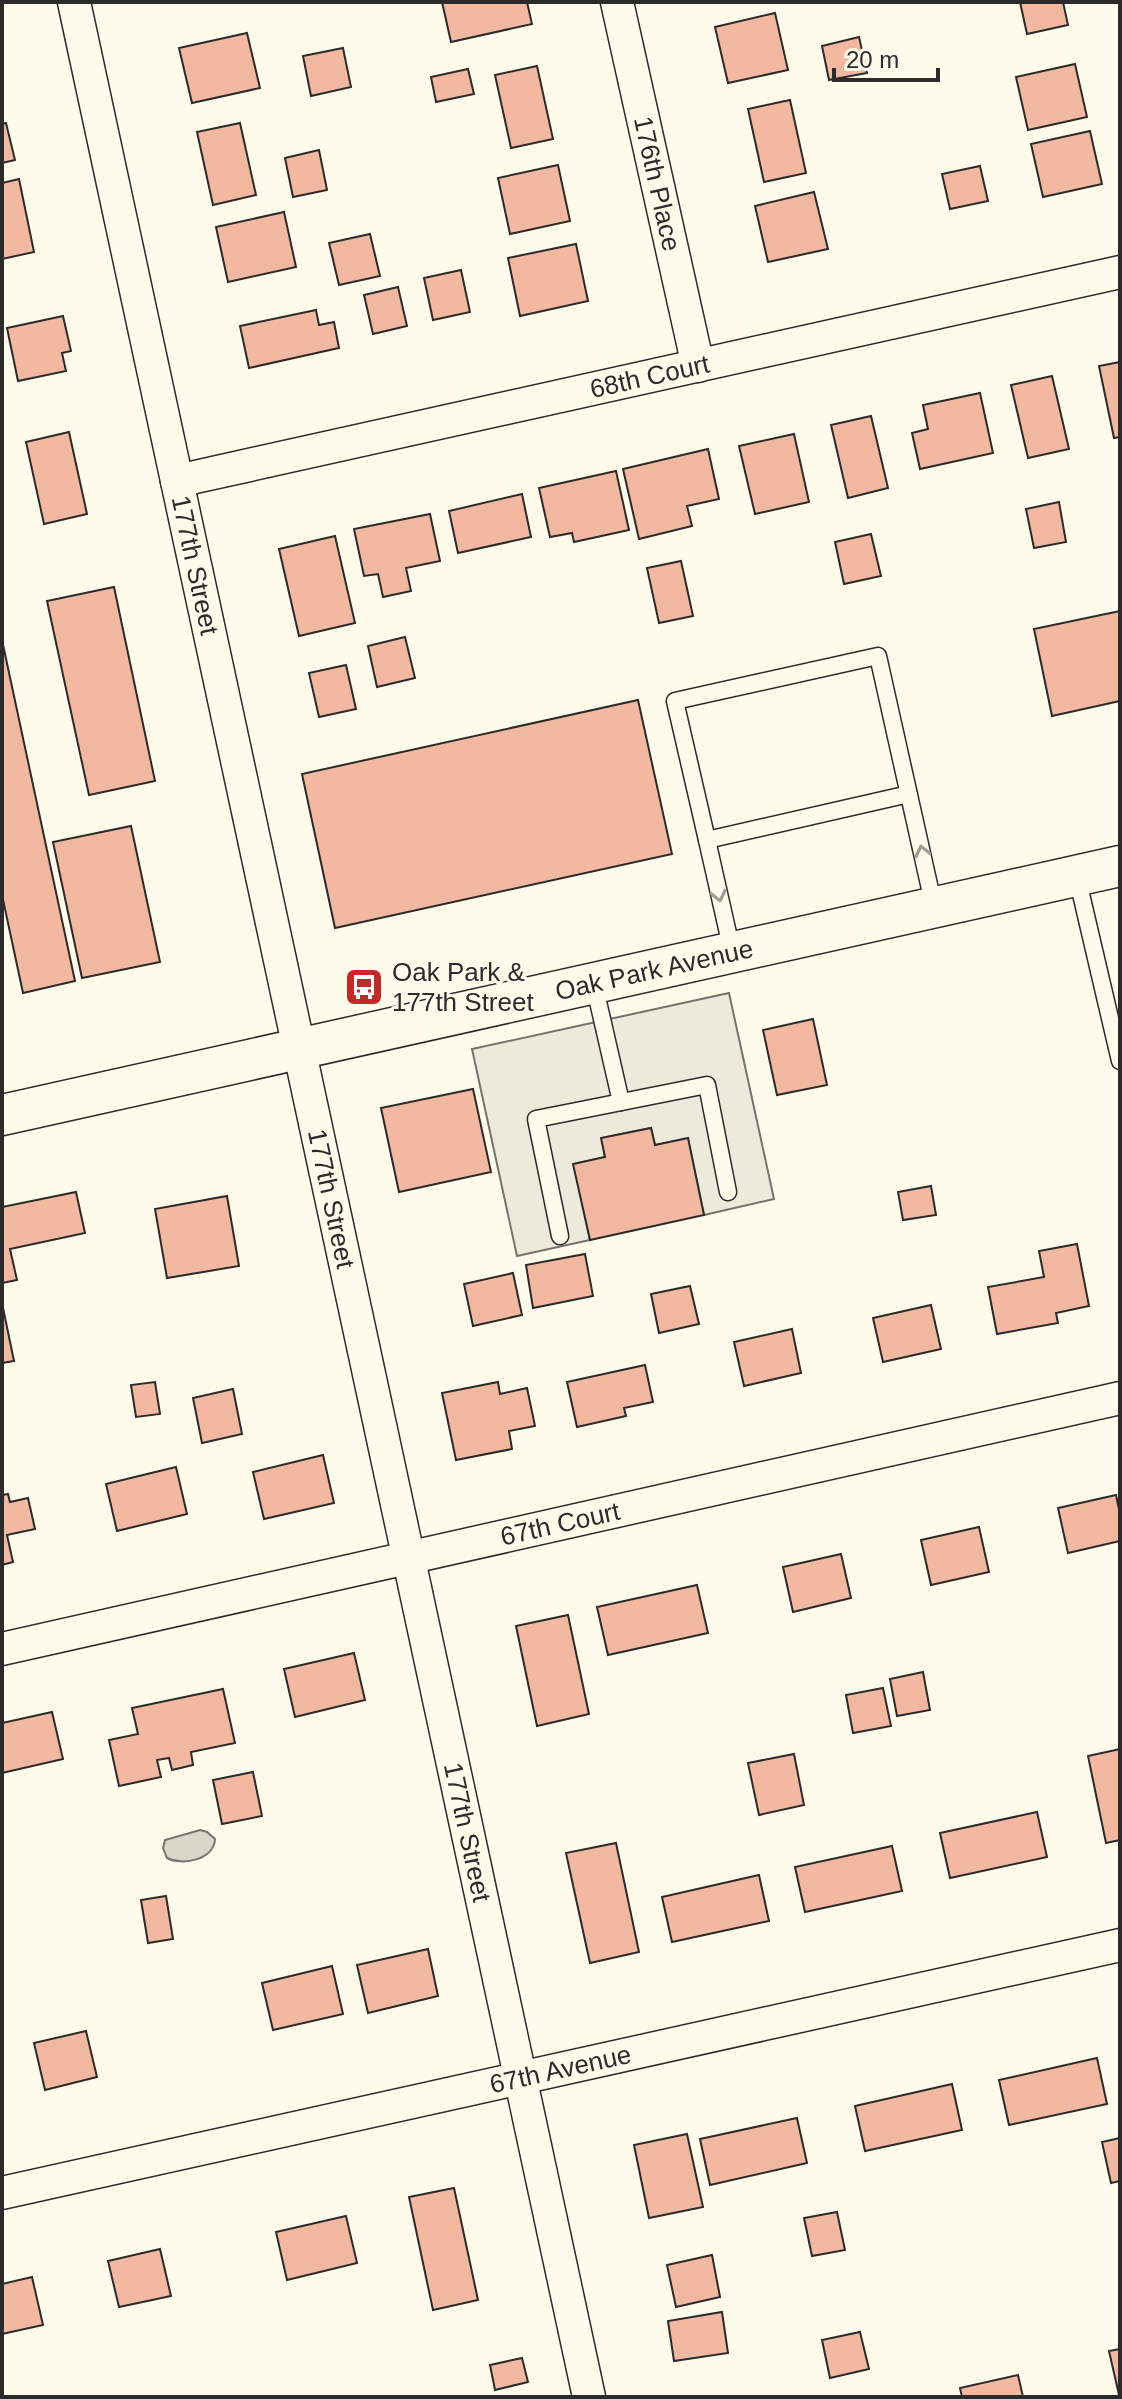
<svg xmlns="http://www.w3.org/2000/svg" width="1122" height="2399" font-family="Helvetica,sans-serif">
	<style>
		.parking { fill: #eceadb; stroke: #74746e; stroke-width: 2 }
		.water { fill: #d8d7c9; stroke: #74746e; stroke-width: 2 }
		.building { fill: #f2b8a0; stroke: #2b2b2b; stroke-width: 2 }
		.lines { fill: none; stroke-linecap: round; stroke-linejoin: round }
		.service-casing { stroke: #2b2b2b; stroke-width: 19 }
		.minor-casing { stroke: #2b2b2b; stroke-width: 35 }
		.tertiary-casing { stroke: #2b2b2b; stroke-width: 43 }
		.service { stroke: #fdfbea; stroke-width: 16 }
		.minor { stroke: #fdfbea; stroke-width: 32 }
		.tertiary { stroke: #fdfbea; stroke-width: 40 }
		.oneway { stroke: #9e9d94 }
		.labels { text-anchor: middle; stroke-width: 6; stroke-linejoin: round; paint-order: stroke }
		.street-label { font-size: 26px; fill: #2b2b2b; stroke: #fdfbea }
		.poi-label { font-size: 26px; fill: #2b2b2b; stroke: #fdfbea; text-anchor: start }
	</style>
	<rect width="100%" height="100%" fill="#fdfbea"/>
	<!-- parking -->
	<path class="parking" d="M 729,993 L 774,1199 L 704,1215 L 688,1139 L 655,1145 L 651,1128 L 602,1138 L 605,1157 L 574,1164 L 590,1240 L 517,1256 L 472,1049 Z"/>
	<!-- water -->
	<path class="water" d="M 200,1830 L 207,1832 L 215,1839 C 214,1860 182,1866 167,1858 L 163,1848 L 165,1840 Z"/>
	<!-- building -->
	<g class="building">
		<path d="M 442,2 L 527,2 L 532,24 L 451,42 Z"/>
		<path d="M 1020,2 L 1063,2 L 1068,25 L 1027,34 Z"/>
		<path d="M 775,13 L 788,70 L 728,83 L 715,27 Z"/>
		<path d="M 247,33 L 260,88 L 192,103 L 179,48 Z"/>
		<path d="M 859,37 L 867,73 L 829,80 L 822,46 Z"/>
		<path d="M 343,48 L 351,87 L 311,96 L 303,56 Z"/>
		<path d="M 1075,64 L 1087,117 L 1028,130 L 1016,77 Z"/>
		<path d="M 537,66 L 553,139 L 511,148 L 495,75 Z"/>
		<path d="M 468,69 L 474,94 L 436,102 L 431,77 Z"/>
		<path d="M 790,100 L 806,173 L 764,182 L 748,109 Z"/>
		<path d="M 6,123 L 15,160 L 2,163 L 2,124 Z"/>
		<path d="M 240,123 L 256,195 L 213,205 L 197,132 Z"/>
		<path d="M 1090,131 L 1102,184 L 1043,197 L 1031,144 Z"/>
		<path d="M 319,150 L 327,190 L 293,197 L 285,158 Z"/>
		<path d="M 558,165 L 570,221 L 510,234 L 498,178 Z"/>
		<path d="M 980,166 L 988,201 L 950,209 L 942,174 Z"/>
		<path d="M 19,179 L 34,252 L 2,259 L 2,183 Z"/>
		<path d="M 814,192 L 828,249 L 768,262 L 755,206 Z"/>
		<path d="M 284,212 L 296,267 L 228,282 L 216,227 Z"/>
		<path d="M 370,234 L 380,276 L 339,285 L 329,243 Z"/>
		<path d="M 576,244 L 588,301 L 520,316 L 508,258 Z"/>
		<path d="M 461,270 L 470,312 L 433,320 L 424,278 Z"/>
		<path d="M 398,287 L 407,326 L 373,334 L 364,295 Z"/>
		<path d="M 316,310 L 319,325 L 334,322 L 339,348 L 249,368 L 240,326 Z"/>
		<path d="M 63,316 L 71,351 L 62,353 L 66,371 L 18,381 L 7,328 Z"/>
		<path d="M 1120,362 L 1120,437 L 1114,438 L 1099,366 Z"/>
		<path d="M 1052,376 L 1069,449 L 1028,458 L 1011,385 Z"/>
		<path d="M 980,393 L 993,453 L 920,469 L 912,433 L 928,429 L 923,405 Z"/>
		<path d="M 871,416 L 888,488 L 848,498 L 831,425 Z"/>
		<path d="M 69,432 L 87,514 L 44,524 L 26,442 Z"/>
		<path d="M 794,434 L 809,502 L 755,514 L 739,446 Z"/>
		<path d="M 708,449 L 719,499 L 687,506 L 692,526 L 639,539 L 623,469 Z"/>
		<path d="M 616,471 L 629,530 L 574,542 L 572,533 L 550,537 L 539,488 Z"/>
		<path d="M 522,494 L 531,537 L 458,553 L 449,511 Z"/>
		<path d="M 1059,502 L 1066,542 L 1034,548 L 1026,509 Z"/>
		<path d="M 430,514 L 440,561 L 406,568 L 411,591 L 383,597 L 378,574 L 364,576 L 354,529 Z"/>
		<path d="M 871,534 L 881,576 L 844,584 L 835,542 Z"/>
		<path d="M 335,536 L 355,623 L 299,636 L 279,549 Z"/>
		<path d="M 681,561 L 693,616 L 659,623 L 647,568 Z"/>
		<path d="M 114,587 L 155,781 L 89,795 L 47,601 Z"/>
		<path d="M 1120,611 L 1120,701 L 1052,716 L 1034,629 Z"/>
		<path d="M 405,637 L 415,678 L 377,687 L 368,646 Z"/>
		<path d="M 2,640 L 75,981 L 23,993 L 2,895 Z"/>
		<path d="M 346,665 L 356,709 L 319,717 L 309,673 Z"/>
		<path d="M 638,700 L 672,854 L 335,928 L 302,774 Z"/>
		<path d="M 131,826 L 160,962 L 82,978 L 53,842 Z"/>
		<path d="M 813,1019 L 827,1085 L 777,1095 L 763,1030 Z"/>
		<path d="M 473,1089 L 491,1172 L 399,1192 L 381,1108 Z"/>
		<path d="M 651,1128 L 655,1145 L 688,1138 L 704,1215 L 590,1240 L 573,1164 L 605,1157 L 601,1138 Z"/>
		<path d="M 931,1186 L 936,1215 L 903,1220 L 898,1192 Z"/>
		<path d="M 76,1192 L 85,1233 L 10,1249 L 17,1280 L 2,1283 L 2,1207 Z"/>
		<path d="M 227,1196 L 239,1266 L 167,1278 L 155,1209 Z"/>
		<path d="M 1077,1244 L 1089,1306 L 1056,1313 L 1058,1323 L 997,1334 L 988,1287 L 1044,1277 L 1039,1251 Z"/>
		<path d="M 585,1254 L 593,1296 L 533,1308 L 526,1265 Z"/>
		<path d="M 513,1273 L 522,1315 L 473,1326 L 464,1284 Z"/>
		<path d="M 690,1286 L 699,1324 L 659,1333 L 651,1294 Z"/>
		<path d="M 2,1303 L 14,1361 L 2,1363 Z"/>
		<path d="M 931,1305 L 941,1349 L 883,1362 L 873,1318 Z"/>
		<path d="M 792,1329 L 801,1373 L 744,1386 L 734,1342 Z"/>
		<path d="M 645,1365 L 653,1402 L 624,1408 L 626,1416 L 577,1427 L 567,1382 Z"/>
		<path d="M 155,1382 L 160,1414 L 136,1417 L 131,1385 Z"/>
		<path d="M 498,1382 L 500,1394 L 527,1388 L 535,1426 L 509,1431 L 512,1449 L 456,1460 L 442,1393 Z"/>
		<path d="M 233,1389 L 242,1434 L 202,1443 L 193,1398 Z"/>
		<path d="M 323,1455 L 334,1503 L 264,1519 L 253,1472 Z"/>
		<path d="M 176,1467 L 187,1514 L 117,1531 L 106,1484 Z"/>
		<path d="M 8,1494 L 10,1502 L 28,1498 L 35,1529 L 7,1535 L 13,1562 L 2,1565 L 2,1495 Z"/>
		<path d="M 1116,1495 L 1120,1514 L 1120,1541 L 1068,1553 L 1058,1508 Z"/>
		<path d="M 979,1527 L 989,1572 L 931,1585 L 921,1540 Z"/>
		<path d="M 841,1554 L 851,1598 L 793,1612 L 783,1567 Z"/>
		<path d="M 697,1585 L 708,1633 L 608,1655 L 597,1607 Z"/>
		<path d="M 568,1615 L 589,1714 L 537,1726 L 516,1626 Z"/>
		<path d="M 354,1653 L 365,1700 L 295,1717 L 284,1669 Z"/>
		<path d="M 923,1672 L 930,1710 L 897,1716 L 890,1679 Z"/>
		<path d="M 883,1688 L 891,1726 L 853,1733 L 846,1695 Z"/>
		<path d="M 223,1689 L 235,1743 L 191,1752 L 193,1765 L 172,1770 L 169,1758 L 157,1760 L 161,1777 L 119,1786 L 109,1740 L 138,1734 L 132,1708 Z"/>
		<path d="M 52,1712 L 63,1759 L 2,1773 L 2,1723 Z"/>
		<path d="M 1120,1749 L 1120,1840 L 1106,1843 L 1088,1756 Z"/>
		<path d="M 794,1754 L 804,1805 L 759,1815 L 748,1763 Z"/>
		<path d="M 253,1772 L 262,1816 L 222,1824 L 213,1780 Z"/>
		<path d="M 1037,1812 L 1047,1857 L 950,1878 L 940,1833 Z"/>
		<path d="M 616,1843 L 639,1952 L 590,1963 L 566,1853 Z"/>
		<path d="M 892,1846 L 902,1891 L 805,1912 L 795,1867 Z"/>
		<path d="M 759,1875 L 769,1921 L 672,1942 L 662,1897 Z"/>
		<path d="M 166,1896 L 173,1939 L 148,1943 L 141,1900 Z"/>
		<path d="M 428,1949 L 438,1996 L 368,2013 L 357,1965 Z"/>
		<path d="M 332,1966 L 343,2014 L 273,2030 L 262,1983 Z"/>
		<path d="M 86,2031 L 97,2077 L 45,2090 L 34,2043 Z"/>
		<path d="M 1097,2058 L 1107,2104 L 1009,2125 L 999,2080 Z"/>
		<path d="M 952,2084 L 962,2130 L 865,2151 L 855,2106 Z"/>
		<path d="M 797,2118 L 807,2163 L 710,2185 L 700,2139 Z"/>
		<path d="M 687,2134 L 703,2207 L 649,2218 L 634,2145 Z"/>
		<path d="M 1120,2138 L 1120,2181 L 1111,2183 L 1102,2142 Z"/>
		<path d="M 454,2188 L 478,2300 L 433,2310 L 409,2197 Z"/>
		<path d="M 837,2212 L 845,2250 L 812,2256 L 804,2218 Z"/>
		<path d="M 346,2216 L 357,2263 L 287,2280 L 276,2232 Z"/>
		<path d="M 160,2249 L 171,2296 L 119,2307 L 108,2261 Z"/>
		<path d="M 712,2255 L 720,2297 L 676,2307 L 667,2265 Z"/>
		<path d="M 32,2277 L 43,2325 L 2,2334 L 2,2284 Z"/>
		<path d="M 722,2312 L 728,2353 L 674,2361 L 668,2321 Z"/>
		<path d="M 860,2332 L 869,2369 L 830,2378 L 822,2340 Z"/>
		<path d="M 1120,2349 L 1120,2395 L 1119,2395 L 1109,2351 Z"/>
		<path d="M 522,2358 L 528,2382 L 495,2390 L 490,2365 Z"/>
		<path d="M 1018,2375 L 1023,2397 L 962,2397 L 960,2388 Z"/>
	</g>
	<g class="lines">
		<!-- service casing -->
		<g class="service-casing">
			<g id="service">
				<path d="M 909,794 L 707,840 L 675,701 L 878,656 L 934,907"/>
				<path d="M 707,840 L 732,951"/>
				<path d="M 1077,877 L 1120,1061"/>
				<path d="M 594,984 L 621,1102"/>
				<path d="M 560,1236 L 536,1119 L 707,1085 L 728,1192"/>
			</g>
		</g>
		<!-- minor casing -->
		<g class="minor-casing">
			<g id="minor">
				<path id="s1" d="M 74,2 L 589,2397"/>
				<path id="s2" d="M 617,2 L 698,366"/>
				<path id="s3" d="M 177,481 L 1120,272"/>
				<path id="s4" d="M 2,1649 L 1120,1398"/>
				<path id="s5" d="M 2,2193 L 1120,1945"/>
			</g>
		</g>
		<!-- tertiary casing -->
		<g class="tertiary-casing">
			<g id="tertiary">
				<path id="s6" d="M 2,1115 L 1120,866"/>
			</g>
		</g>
		<!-- service -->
		<use href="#service" class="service"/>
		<!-- minor -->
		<use href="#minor" class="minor"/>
		<!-- tertiary -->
		<use href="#tertiary" class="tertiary"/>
	</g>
	<!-- one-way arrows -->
	<defs><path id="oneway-chevron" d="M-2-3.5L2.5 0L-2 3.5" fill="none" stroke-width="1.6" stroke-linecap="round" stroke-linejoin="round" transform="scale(2)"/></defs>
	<g class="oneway">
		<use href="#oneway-chevron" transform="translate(922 851) rotate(-103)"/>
		<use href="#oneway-chevron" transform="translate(719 896) rotate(77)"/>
	</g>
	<!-- icons -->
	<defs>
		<g id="bus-square" transform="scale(2)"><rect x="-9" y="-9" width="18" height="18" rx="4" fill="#c62828" stroke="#fdfbea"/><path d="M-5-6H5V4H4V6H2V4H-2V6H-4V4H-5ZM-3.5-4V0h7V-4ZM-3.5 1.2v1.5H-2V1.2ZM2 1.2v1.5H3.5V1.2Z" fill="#fff"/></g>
	</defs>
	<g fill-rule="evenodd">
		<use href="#bus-square" x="364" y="987"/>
	</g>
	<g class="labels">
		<!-- street labels -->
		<g class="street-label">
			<text dy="9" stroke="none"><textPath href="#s2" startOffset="186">176th Place</textPath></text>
			<text dy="9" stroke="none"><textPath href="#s3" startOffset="484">68th Court</textPath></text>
			<text dy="9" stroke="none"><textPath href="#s1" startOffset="576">177th Street</textPath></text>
			<text dy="9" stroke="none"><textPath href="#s6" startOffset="668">Oak Park Avenue</textPath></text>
			<text dy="9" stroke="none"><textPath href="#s1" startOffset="1224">177th Street</textPath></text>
			<text dy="9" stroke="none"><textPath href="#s4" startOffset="572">67th Court</textPath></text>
			<text dy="9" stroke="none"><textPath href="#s1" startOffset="1872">177th Street</textPath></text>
			<text dy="9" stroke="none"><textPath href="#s5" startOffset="572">67th Avenue</textPath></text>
		</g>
		<!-- poi labels -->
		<g class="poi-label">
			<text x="392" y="981">Oak Park &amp;<tspan x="392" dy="30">177th Street</tspan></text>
		</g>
	</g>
	<!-- border -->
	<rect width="1122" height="2399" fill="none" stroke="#2b2b2b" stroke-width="8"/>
	<!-- scale -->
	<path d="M834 68v12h104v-12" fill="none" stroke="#2b2b2b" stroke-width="4"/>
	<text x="846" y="68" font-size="24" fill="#2b2b2b" stroke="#fdfbea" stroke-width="6" paint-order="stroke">20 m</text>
</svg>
